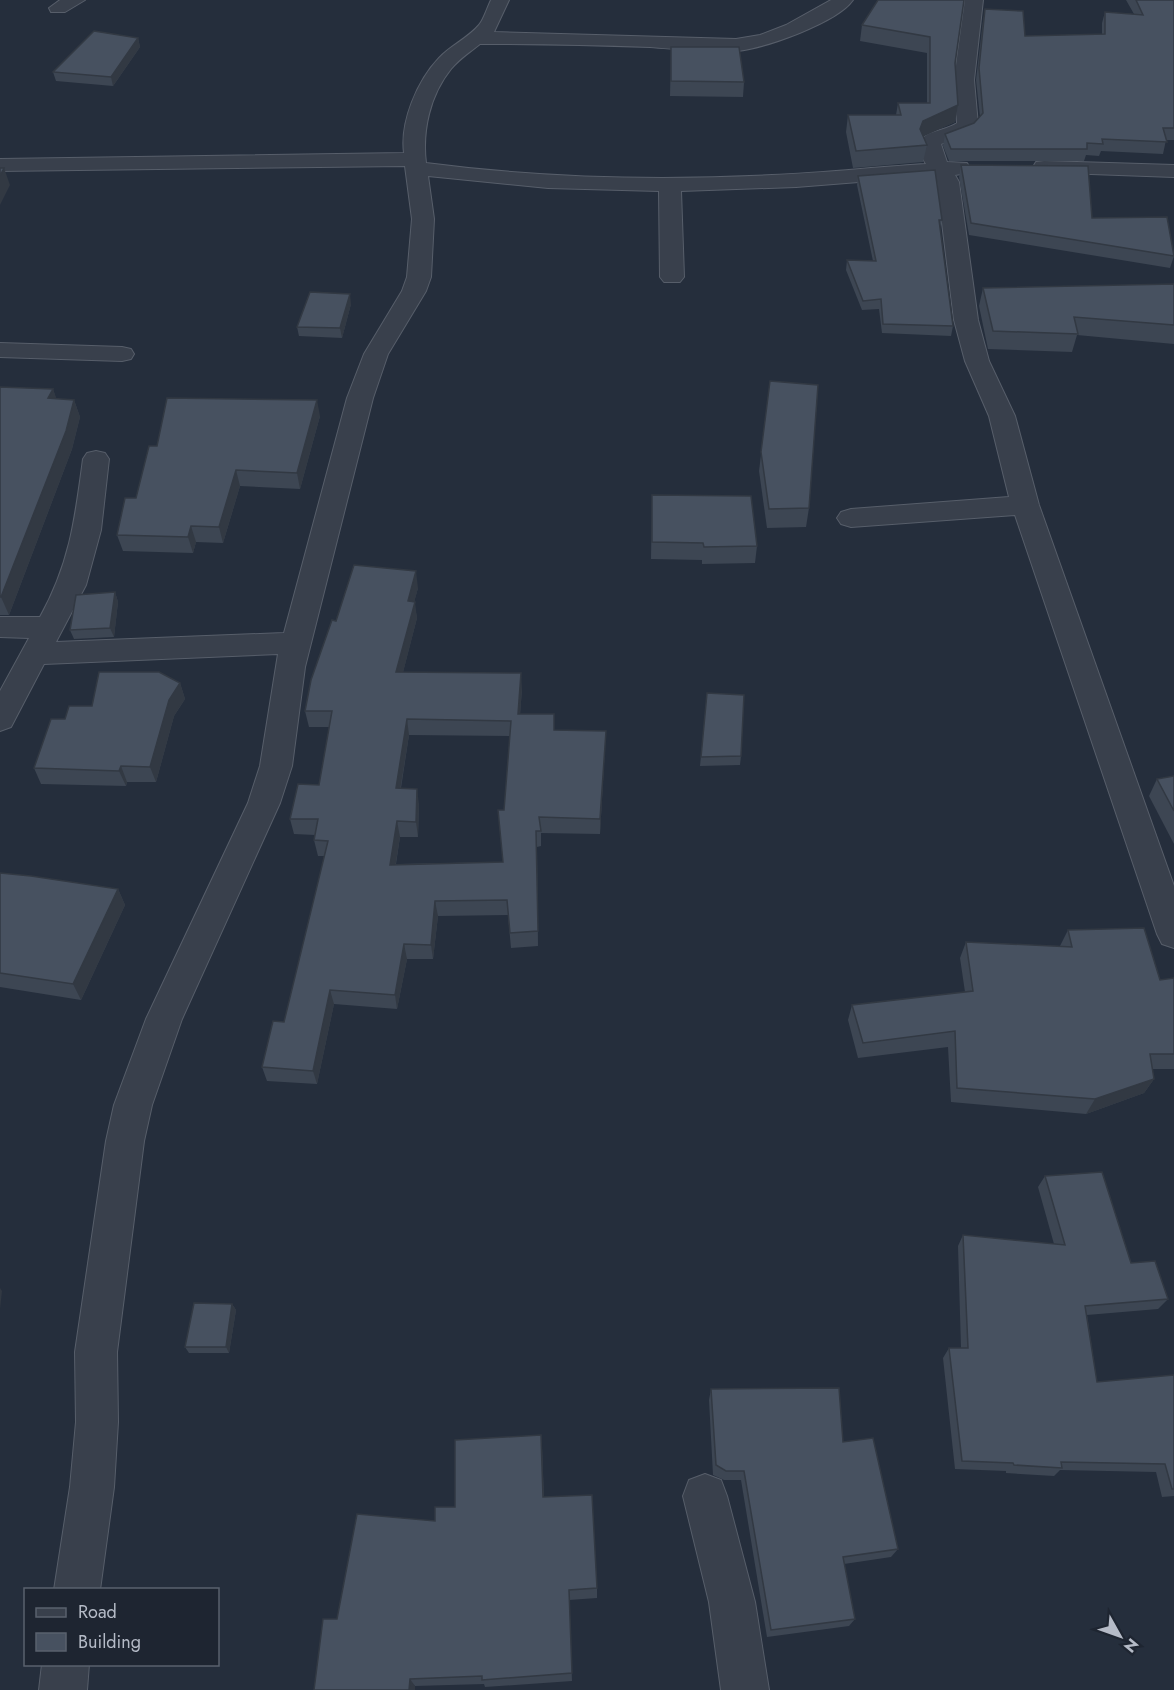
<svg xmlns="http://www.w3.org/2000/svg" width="1174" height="1690" font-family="Jost,sans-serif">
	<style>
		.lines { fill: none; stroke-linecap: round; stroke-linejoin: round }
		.minor-casing { stroke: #575e6a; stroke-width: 2 }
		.minor { fill: #39404c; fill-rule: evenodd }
		.wall { fill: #3d4653; fill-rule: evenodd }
		.shaded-wall { fill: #323943 }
		.building { fill: #475160; stroke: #323943; stroke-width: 1.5; fill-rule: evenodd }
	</style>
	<rect width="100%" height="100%" fill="#252e3c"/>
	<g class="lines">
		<!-- minor casing -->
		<g class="minor-casing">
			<g id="minor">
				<path d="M 60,0 L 85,0 L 65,12 L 51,12 L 49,8 Z"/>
				<path d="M 491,0 L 509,0 L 494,32 L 736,39 L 760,35 L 786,25 L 831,0 L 853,0 C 837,23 765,48 737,51 C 709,53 678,49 650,47 C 593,45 537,44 480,44 C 470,52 459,59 451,69 C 430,95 422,131 426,163 C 541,178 657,181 772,175 C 823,173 875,167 926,164 C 905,130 938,135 957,123 L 954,80 L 965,0 L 983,0 L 974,80 L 978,125 L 967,135 L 941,144 L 947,162 L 967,163 L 970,168 L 967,173 L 955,175 L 959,182 L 978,320 L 989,361 L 1015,416 L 1039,505 L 1174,886 L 1174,948 L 1162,944 L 1157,934 L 1015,515 L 851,527 L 841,524 L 837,518 L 841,512 L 851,509 L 1009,497 L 989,416 L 965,361 L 954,320 L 937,182 L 934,176 L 796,187 L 681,191 L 684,277 L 680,282 L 664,282 L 660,277 L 659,191 L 548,188 L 428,176 L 434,219 L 431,277 L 426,291 L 388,354 L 373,398 L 305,667 L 292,766 L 280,803 L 182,1019 L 152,1105 L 144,1141 L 117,1352 L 118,1422 L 114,1487 L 100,1590 L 54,1590 L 70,1487 L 76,1422 L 75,1352 L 106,1141 L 114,1105 L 146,1019 L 248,803 L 260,766 L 278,654 L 44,664 L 11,727 L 0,731 L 0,691 L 29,638 L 0,637 L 0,617 L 40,617 C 70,563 75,519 83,459 L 87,453 L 96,451 L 105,453 L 109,459 L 101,530 L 86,585 L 56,642 L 284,633 L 347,398 L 364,354 L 402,291 L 407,277 L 412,219 L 405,166 L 0,171 L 0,159 L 404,153 C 400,122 417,81 439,58 C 450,46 468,38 479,25 C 484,19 487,8 491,0 Z"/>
				<path d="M 1044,161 L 1174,165 L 1174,177 L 1036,172 L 1033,167 L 1036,162 Z"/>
				<path d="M 0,343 L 122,347 L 131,349 L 134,354 L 131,359 L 122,361 L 0,357 Z"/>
				<path d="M 705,1474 L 721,1480 L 727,1496 L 755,1602 L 769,1690 L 721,1690 L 709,1602 L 683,1496 L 689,1480 Z"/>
				<path d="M 42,1664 L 89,1664 L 87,1690 L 39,1690 Z"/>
			</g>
		</g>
		<!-- minor -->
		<use href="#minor" class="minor"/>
	</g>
	<!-- wall -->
	<g class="wall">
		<path d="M 964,0 L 955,63 L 958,105 L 955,122 L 923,136 L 927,145 L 923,162 L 853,168 L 846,132 L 848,115 L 896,115 L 898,103 L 927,103 L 927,53 L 860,41 L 862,25 Z"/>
		<path d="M 1126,0 L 1174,0 L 1174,140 L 1166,140 L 1163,154 L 1101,151 L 1099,156 L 1086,155 L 1084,161 L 949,161 L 943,146 L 945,134 L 974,123 L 980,117 L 976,80 L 983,21 L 985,9 L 1025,36 L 1102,34 L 1102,23 L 1105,12 L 1134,14 Z"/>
		<path d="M 138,38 L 140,47 L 113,86 L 56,81 L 53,72 Z"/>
		<path d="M 671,47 L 744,82 L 743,97 L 670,96 Z"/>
		<path d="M 961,165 L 1092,218 L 1174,256 L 1170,268 L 969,235 L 959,177 Z"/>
		<path d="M 858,176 L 942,220 L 940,228 L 953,326 L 951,336 L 882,333 L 879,309 L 862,310 L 846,270 L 847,260 L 873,261 L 857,185 Z"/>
		<path d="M 1174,284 L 1174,344 L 1077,335 L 1072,352 L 988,349 L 979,306 L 983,288 Z"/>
		<path d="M 351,304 L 342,338 L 299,336 L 297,327 Z"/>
		<path d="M 770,381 L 809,508 L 806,527 L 767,528 L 759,471 Z"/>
		<path d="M 0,387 L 53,389 L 56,399 L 74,400 L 80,417 L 72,449 L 9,615 L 0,615 Z"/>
		<path d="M 320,416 L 300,489 L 240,486 L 223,543 L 196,542 L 193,553 L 123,551 L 117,535 L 136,498 L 157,446 Z"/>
		<path d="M 652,495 L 757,546 L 755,563 L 702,564 L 702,560 L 651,559 Z"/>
		<path d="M 418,588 L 414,602 L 417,618 L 403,672 L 522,689 L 520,714 L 554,730 L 605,747 L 600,834 L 541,833 L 541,846 L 537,847 L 538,946 L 511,948 L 508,915 L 438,916 L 433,959 L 407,959 L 397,1009 L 334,1004 L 317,1084 L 267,1081 L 262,1067 L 284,1022 L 325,856 L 318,856 L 314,840 L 315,835 L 294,834 L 290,819 L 319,785 L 329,727 L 309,727 L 305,711 L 336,621 ZM 409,735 L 510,736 L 504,810 L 503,862 L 396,864 L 400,837 L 418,837 L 419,804 L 401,788 Z"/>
		<path d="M 115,592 L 118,602 L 114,637 L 74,639 L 70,630 Z"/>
		<path d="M 180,683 L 185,699 L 174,716 L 156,782 L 127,782 L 126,786 L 41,784 L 34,768 L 65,719 L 92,706 Z"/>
		<path d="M 707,693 L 741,756 L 740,765 L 700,766 Z"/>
		<path d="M 1174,776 L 1174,844 L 1149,796 L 1157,779 Z"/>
		<path d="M 0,873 L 118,889 L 125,905 L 81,1000 L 0,987 Z"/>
		<path d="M 1068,930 L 1160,980 L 1174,978 L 1174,1069 L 1152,1069 L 1154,1079 L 1144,1093 L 1086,1114 L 951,1102 L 948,1047 L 858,1058 L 848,1020 L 852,1005 L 965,992 L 960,958 L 966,942 L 1060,946 Z"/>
		<path d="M 1045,1176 L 1168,1299 L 1158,1309 L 1087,1315 L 1097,1382 L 1174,1375 L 1174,1496 L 1162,1497 L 1156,1472 L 1060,1470 L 1054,1476 L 1006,1473 L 1006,1471 L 955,1469 L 943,1358 L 949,1348 L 961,1348 L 958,1246 L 963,1235 L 1054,1244 L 1038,1187 Z"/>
		<path d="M 232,1304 L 236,1310 L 229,1353 L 189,1353 L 185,1347 Z"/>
		<path d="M 711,1389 L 843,1442 L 898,1549 L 891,1557 L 844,1564 L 855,1619 L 849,1626 L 767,1637 L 741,1480 L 724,1480 L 713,1475 L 709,1400 Z"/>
		<path d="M 542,1448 L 544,1497 L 597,1588 L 597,1598 L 569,1600 L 572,1681 L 485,1687 L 484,1684 L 415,1686 L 337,1619 L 435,1521 Z"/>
	</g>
	<!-- shaded-wall -->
	<g class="shaded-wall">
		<path d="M 138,38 L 140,47 L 113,86 L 111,77 Z"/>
		<path d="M 958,105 L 955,122 L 920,138 L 920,129 L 923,121 Z"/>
		<path d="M 4,168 L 10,185 L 0,205 L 0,176 Z"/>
		<path d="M 350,294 L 351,304 L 342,338 L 340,328 Z"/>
		<path d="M 53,389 L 59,406 L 48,398 Z"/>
		<path d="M 74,400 L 80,417 L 72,449 L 9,615 L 1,597 Z"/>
		<path d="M 317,400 L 320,416 L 300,489 L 297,473 Z"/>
		<path d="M 236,470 L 240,486 L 223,543 L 219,527 Z"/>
		<path d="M 191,526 L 196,542 L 193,553 L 188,537 Z"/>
		<path d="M 416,571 L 418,588 L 410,618 L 408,601 Z"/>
		<path d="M 115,592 L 118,602 L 114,637 L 110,628 Z"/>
		<path d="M 415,602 L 417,618 L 399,688 L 396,672 Z"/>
		<path d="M 521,673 L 522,689 L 519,730 L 518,714 Z"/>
		<path d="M 180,683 L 185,699 L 174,716 L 156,782 L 150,767 L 169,700 Z"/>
		<path d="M 407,719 L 409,735 L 398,803 L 396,788 Z"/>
		<path d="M 606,731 L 605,747 L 600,834 L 600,819 Z"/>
		<path d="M 121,766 L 127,782 L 126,786 L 119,771 Z"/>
		<path d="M 417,789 L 419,804 L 418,837 L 416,822 Z"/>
		<path d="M 397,821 L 400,837 L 393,880 L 390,865 Z"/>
		<path d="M 118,889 L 125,905 L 81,1000 L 73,984 Z"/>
		<path d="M 435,901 L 438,916 L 433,959 L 431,945 Z"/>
		<path d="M 404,944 L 407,959 L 397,1009 L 395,995 Z"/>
		<path d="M 330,990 L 334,1004 L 317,1084 L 313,1071 Z"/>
		<path d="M 1154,1079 L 1144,1093 L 1086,1114 L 1095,1099 Z"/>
		<path d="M 0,1288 L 2,1291 L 0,1309 Z"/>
		<path d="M 232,1304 L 236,1310 L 229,1353 L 226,1347 Z"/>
		<path d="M 541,1435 L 542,1448 L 544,1509 L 543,1497 Z"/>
		<path d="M 410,1679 L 415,1686 L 415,1690 L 409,1690 Z"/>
	</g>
	<!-- building -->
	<g class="building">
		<path d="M 878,0 L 964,0 L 955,63 L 958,105 L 923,121 L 920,129 L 927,145 L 856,151 L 848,115 L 901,115 L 898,103 L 930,103 L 930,37 L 862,25 Z"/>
		<path d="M 1136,0 L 1174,0 L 1174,128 L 1163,128 L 1167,142 L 1102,139 L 1103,144 L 1087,143 L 1087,149 L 951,149 L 945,134 L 974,123 L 983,113 L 979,68 L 985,9 L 1023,11 L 1025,36 L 1105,34 L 1105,12 L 1143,15 Z"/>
		<path d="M 94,31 L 138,38 L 111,77 L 53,72 Z"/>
		<path d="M 671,47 L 739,47 L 744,82 L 671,81 Z"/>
		<path d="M 961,165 L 1088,166 L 1092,218 L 1167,217 L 1174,256 L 971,223 Z"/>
		<path d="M 0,168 L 4,168 L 0,176 Z"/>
		<path d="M 935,170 L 942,220 L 939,220 L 953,326 L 883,324 L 881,299 L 863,301 L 847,260 L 876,261 L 858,176 Z"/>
		<path d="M 1174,284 L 1174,325 L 1074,317 L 1078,334 L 993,331 L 983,288 Z"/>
		<path d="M 310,292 L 350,294 L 340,328 L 297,327 Z"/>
		<path d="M 770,381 L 818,385 L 809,508 L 769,509 L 761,452 Z"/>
		<path d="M 0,387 L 53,389 L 48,398 L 74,400 L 66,431 L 1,597 L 0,597 Z"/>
		<path d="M 167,398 L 317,400 L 297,473 L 236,470 L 219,527 L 191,526 L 188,537 L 117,535 L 125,498 L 136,498 L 149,446 L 157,446 Z"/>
		<path d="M 652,495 L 751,496 L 757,546 L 704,547 L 703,543 L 652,542 Z"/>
		<path d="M 354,565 L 416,571 L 408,601 L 415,602 L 396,672 L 521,673 L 518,714 L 554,714 L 554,730 L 606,731 L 600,819 L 539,817 L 541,831 L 536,831 L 538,931 L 510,933 L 507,900 L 435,901 L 431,945 L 404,944 L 395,995 L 330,990 L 313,1071 L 262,1067 L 273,1021 L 284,1022 L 328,841 L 314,840 L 318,819 L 290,819 L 298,784 L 319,785 L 332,711 L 305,711 L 311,680 L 332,620 L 336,621 ZM 407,719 L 511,721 L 504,810 L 498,810 L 503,862 L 390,865 L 397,821 L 416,822 L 417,789 L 396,788 Z"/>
		<path d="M 115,592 L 110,628 L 70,630 L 76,595 Z"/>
		<path d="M 99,672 L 159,672 L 180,683 L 169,700 L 150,767 L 121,766 L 119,771 L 34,768 L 51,719 L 65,719 L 69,706 L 92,706 Z"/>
		<path d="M 707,693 L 744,695 L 741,756 L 701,757 Z"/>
		<path d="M 1174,776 L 1174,811 L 1157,779 Z"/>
		<path d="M 0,873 L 31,876 L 118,889 L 73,984 L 0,973 Z"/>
		<path d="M 1144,928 L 1160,980 L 1174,978 L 1174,1054 L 1150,1054 L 1154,1079 L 1095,1099 L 957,1088 L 955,1031 L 863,1043 L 852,1005 L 973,991 L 966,942 L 1072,947 L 1068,930 Z"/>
		<path d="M 1102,1172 L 1131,1263 L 1155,1261 L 1168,1299 L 1085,1306 L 1097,1382 L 1174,1375 L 1174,1489 L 1172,1489 L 1165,1464 L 1061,1462 L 1062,1468 L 1014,1465 L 1013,1463 L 962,1461 L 949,1348 L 968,1348 L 963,1235 L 1065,1245 L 1045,1176 Z"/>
		<path d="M 194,1303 L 232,1304 L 226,1347 L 185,1347 Z"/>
		<path d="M 839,1388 L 843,1442 L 873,1438 L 898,1549 L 843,1557 L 855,1619 L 771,1630 L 744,1471 L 726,1471 L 716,1465 L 711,1389 Z"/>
		<path d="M 541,1435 L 543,1497 L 592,1495 L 597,1588 L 569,1590 L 572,1673 L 482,1680 L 482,1676 L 410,1679 L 409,1690 L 314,1690 L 323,1619 L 337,1619 L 357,1514 L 435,1521 L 435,1507 L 455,1507 L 455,1440 Z"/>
	</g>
	<!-- legend -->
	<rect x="24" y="1588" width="195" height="78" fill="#1e2531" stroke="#5a616d" stroke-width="1.5"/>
	<rect x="36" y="1608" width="30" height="9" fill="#39404c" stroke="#5a616d" stroke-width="1.5"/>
	<text x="78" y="1618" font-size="18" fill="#b5bbc7">Road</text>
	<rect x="36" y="1633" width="30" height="18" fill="#475160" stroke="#5a616d" stroke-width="1.5"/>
	<text x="78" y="1648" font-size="18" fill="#b5bbc7">Building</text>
	<!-- north arrow -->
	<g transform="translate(1120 1636) rotate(130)" stroke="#1e2531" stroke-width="4.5" paint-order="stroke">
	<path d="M0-4.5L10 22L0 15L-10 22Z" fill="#b5bbc7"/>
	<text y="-9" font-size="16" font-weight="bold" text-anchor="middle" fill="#b5bbc7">N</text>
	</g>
</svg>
